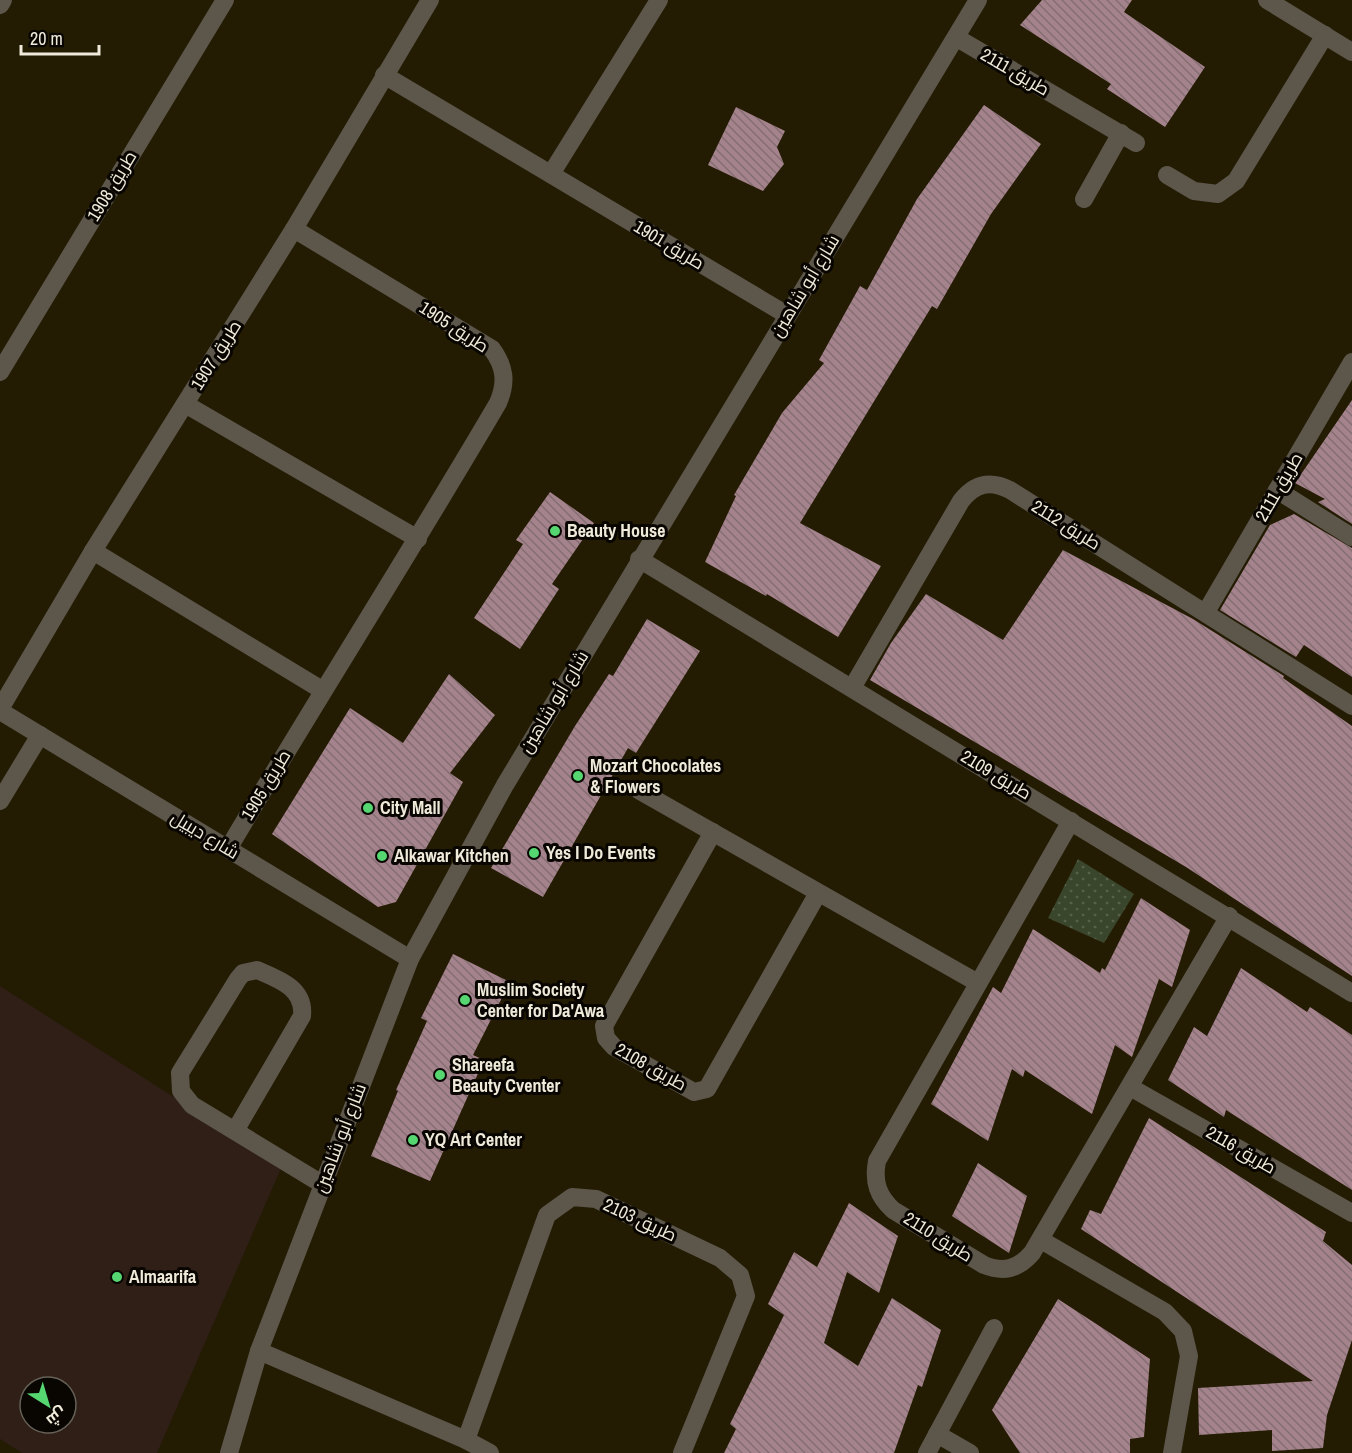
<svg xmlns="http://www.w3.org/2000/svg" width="1352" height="1453" font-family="'Archivo Narrow',Cairo,sans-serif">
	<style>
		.industrial { fill: #2f1f16; fill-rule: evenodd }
		.garden { fill: url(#garden-dots) }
		.building { fill: url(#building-back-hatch) }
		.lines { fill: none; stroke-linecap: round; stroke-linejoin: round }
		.minor { stroke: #5c564b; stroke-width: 18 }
		.poi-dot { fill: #56d671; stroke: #090601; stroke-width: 2 }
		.labels { text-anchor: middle; stroke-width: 6; stroke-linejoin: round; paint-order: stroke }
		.street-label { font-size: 18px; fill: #efeada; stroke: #090601 }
		.poi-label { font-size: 18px; font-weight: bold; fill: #efeada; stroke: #090601; text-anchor: start }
	</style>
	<defs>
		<pattern id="garden-dots" width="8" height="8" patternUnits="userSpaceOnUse" patternTransform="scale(1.5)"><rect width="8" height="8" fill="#3a462c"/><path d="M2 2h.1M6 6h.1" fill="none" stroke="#57614a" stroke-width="1.8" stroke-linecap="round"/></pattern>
		<pattern id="building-back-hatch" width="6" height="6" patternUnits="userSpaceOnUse" patternTransform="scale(1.5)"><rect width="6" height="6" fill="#a4838d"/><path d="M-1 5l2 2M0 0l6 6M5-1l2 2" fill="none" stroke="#846e72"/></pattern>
	</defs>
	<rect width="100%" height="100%" fill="#231b02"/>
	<!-- industrial -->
	<path class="industrial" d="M 0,986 L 282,1166 L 157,1453 L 22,1453 L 0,1439 ZM 30,1387 L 66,1387 L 66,1423 L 30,1423 Z"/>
	<!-- garden -->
	<path class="garden" d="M 1078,859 L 1134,894 L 1104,943 L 1048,918 Z"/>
	<!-- building -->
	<g class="building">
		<path d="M 1042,0 L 1132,0 L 1124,12 L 1205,67 L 1165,127 L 1107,89 L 1111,84 L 1020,25 Z"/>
		<path d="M 984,105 L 1041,144 L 991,214 L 937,309 L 932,306 L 800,523 L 881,566 L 838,637 L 767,594 L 766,596 L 705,562 L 736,496 L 734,495 L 782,413 L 824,363 L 819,360 L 860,286 L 867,290 L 917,199 Z"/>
		<path d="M 736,107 L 785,131 L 777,147 L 784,164 L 763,191 L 708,165 Z"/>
		<path d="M 1352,400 L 1352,524 L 1318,502 L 1325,499 L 1295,483 Z"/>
		<path d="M 550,492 L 594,523 L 552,584 L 559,589 L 520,649 L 474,618 L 523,544 L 516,540 Z"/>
		<path d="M 1294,514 L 1352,548 L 1352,677 L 1304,645 L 1296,657 L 1220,610 L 1270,525 Z"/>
		<path d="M 1063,550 L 1193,619 L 1284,676 L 1283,678 L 1352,726 L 1352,976 L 1186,867 L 870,680 L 891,643 L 926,594 L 1003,640 Z"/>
		<path d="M 647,619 L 700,651 L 636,753 L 628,748 L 543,897 L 491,868 L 575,726 L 609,674 L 613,676 Z"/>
		<path d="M 449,674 L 495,715 L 450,773 L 463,782 L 396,902 L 378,907 L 272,834 L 350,708 L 403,743 Z"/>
		<path d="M 1141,898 L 1190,930 L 1172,987 L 1159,979 L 1132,1057 L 1115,1045 L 1092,1114 L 1025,1070 L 1023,1077 L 1012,1069 L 988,1141 L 931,1104 L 993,987 L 1001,993 L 1033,929 L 1100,973 L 1102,968 L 1105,970 Z"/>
		<path d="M 453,954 L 510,982 L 473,1055 L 484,1060 L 430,1181 L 371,1156 L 398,1091 L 396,1090 L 427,1021 L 421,1018 Z"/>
		<path d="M 1241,968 L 1307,1012 L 1310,1007 L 1352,1035 L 1352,1190 L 1226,1110 L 1224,1117 L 1168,1080 L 1194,1027 L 1207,1036 Z"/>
		<path d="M 1149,1118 L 1326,1232 L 1323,1241 L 1352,1265 L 1352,1340 L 1327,1415 L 1323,1448 L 1272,1451 L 1272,1430 L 1199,1435 L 1198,1388 L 1313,1381 L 1081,1229 L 1090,1210 L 1101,1214 Z"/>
		<path d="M 978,1163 L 1027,1196 L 1009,1253 L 952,1216 Z"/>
		<path d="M 849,1203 L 898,1236 L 879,1293 L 847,1272 L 824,1343 L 858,1366 L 892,1298 L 941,1330 L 922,1387 L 918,1385 L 894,1453 L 724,1453 L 736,1429 L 730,1424 L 784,1315 L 768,1304 L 794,1252 L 817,1267 Z"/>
		<path d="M 1058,1299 L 1150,1359 L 1144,1437 L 1130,1439 L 1130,1453 L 1020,1453 L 992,1410 Z"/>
	</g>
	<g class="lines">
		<!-- minor -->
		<g class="minor">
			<path d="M 1267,0 L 1352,52"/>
			<path d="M 0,5 L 3,0"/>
			<path d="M 957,38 L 1136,143"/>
			<path d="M 384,75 L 787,315"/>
			<path d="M 551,174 L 659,0"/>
			<path d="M 1167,175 L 1194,191 L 1218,194 L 1236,181 L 1325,35"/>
			<path d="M 1084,199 L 1121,133"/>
			<path d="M 0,372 L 225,0"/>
			<path d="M 185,404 L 418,539"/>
			<path d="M 1277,490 L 1352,537"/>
			<path d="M 93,551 L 322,690"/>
			<path d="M 639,559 L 1352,993"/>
			<path d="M 1206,612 L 1352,362"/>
			<path d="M 852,688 L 961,501 C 975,483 990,480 1010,490 L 1352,706"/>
			<path d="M 0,709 L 93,551 L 294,229 L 430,0"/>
			<path d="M 0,711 L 410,959"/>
			<path d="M 640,791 L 978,983"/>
			<path d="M 0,801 L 40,735"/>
			<path d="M 1071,821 L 877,1161 C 873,1182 878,1196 893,1210 L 984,1265 C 1004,1273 1018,1269 1032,1253 L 1229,916"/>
			<path d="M 713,832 L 604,1026 L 606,1038 L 614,1047 L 694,1092 L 707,1089 L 818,893"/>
			<path d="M 228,849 C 317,699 410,553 498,403 C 507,382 505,367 492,349 L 294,229"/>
			<path d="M 1130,1087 L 1352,1213"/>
			<path d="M 235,1131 L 302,1016 C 305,988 278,979 257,970 L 243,973 L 238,979 L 180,1073 L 181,1091 L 192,1105 L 322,1184"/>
			<path d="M 1041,1240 L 1165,1312 L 1183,1331 L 1189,1356 L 1172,1453"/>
			<path d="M 259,1351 L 466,1440 L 490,1453"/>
			<path d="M 937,1434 L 970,1453"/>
			<path d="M 466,1440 L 547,1215 L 572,1197 L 596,1199 L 720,1258 L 740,1275 L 746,1296 L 682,1453"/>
			<path d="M 229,1453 L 259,1351 L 410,959 L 505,785 L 978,0"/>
			<path d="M 927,1453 L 994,1328"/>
		</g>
	</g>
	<!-- markers -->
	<g class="poi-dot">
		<circle cx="555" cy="531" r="6"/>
		<circle cx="578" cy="776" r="6"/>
		<circle cx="368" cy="808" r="6"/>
		<circle cx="534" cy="853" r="6"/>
		<circle cx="382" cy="856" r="6"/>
		<circle cx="465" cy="1000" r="6"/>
		<circle cx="440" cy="1075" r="6"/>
		<circle cx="413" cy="1140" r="6"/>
		<circle cx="117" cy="1277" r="6"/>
	</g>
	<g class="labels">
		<!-- street labels -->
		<g class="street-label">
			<text transform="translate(1015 72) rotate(30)" y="6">طريق 2111</text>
			<text transform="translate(112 186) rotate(-59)" y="6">طريق 1908</text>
			<text transform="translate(669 245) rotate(31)" y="6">طريق 1901</text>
			<text transform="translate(805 286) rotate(-59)" y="6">شارع أبو شاهين</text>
			<text transform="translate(454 327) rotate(33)" y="6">طريق 1905</text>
			<text transform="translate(216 355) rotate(-58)" y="6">طريق 1907</text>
			<text transform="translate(1279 487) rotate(-60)" y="6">طريق 2111</text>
			<text transform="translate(1066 525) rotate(32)" y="6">طريق 2112</text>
			<text transform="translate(554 702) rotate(-59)" y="6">شارع أبو شاهين</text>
			<text transform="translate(996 775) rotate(31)" y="6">طريق 2109</text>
			<text transform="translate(266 785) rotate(-59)" y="6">طريق 1905</text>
			<text transform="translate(205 835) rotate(31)" y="6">شارع ديبيل</text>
			<text transform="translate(651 1067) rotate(29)" y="6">طريق 2108</text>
			<text transform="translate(340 1138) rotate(-69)" y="6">شارع أبو شاهين</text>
			<text transform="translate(1241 1150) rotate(30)" y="6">طريق 2116</text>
			<text transform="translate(640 1220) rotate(25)" y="6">طريق 2103</text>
			<text transform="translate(938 1237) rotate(32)" y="6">طريق 2110</text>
		</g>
		<!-- poi labels -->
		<g class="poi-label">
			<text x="567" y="537">Beauty House</text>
			<text x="590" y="772">Mozart Chocolates<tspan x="590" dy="21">&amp; Flowers</tspan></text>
			<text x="380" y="814">City Mall</text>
			<text x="546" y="859">Yes I Do Events</text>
			<text x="394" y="862">Alkawar Kitchen</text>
			<text x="477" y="996">Muslim Society<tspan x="477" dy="21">Center for Da'Awa</tspan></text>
			<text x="452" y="1071">Shareefa<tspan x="452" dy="21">Beauty Cventer</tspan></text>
			<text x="425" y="1146">YQ Art Center</text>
			<text x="129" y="1283">Almaarifa</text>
		</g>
	</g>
	<!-- north arrow -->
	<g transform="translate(48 1405) rotate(143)"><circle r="28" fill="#090601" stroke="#656158" stroke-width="1.5"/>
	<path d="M0-4.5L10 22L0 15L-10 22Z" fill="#56d671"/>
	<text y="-9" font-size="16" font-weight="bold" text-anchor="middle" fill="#efeada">ش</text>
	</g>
	<!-- scale -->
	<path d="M21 45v9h78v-9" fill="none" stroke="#efeada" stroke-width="3"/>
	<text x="30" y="45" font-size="18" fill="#efeada" stroke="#090601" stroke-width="4.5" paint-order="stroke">20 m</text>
</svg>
